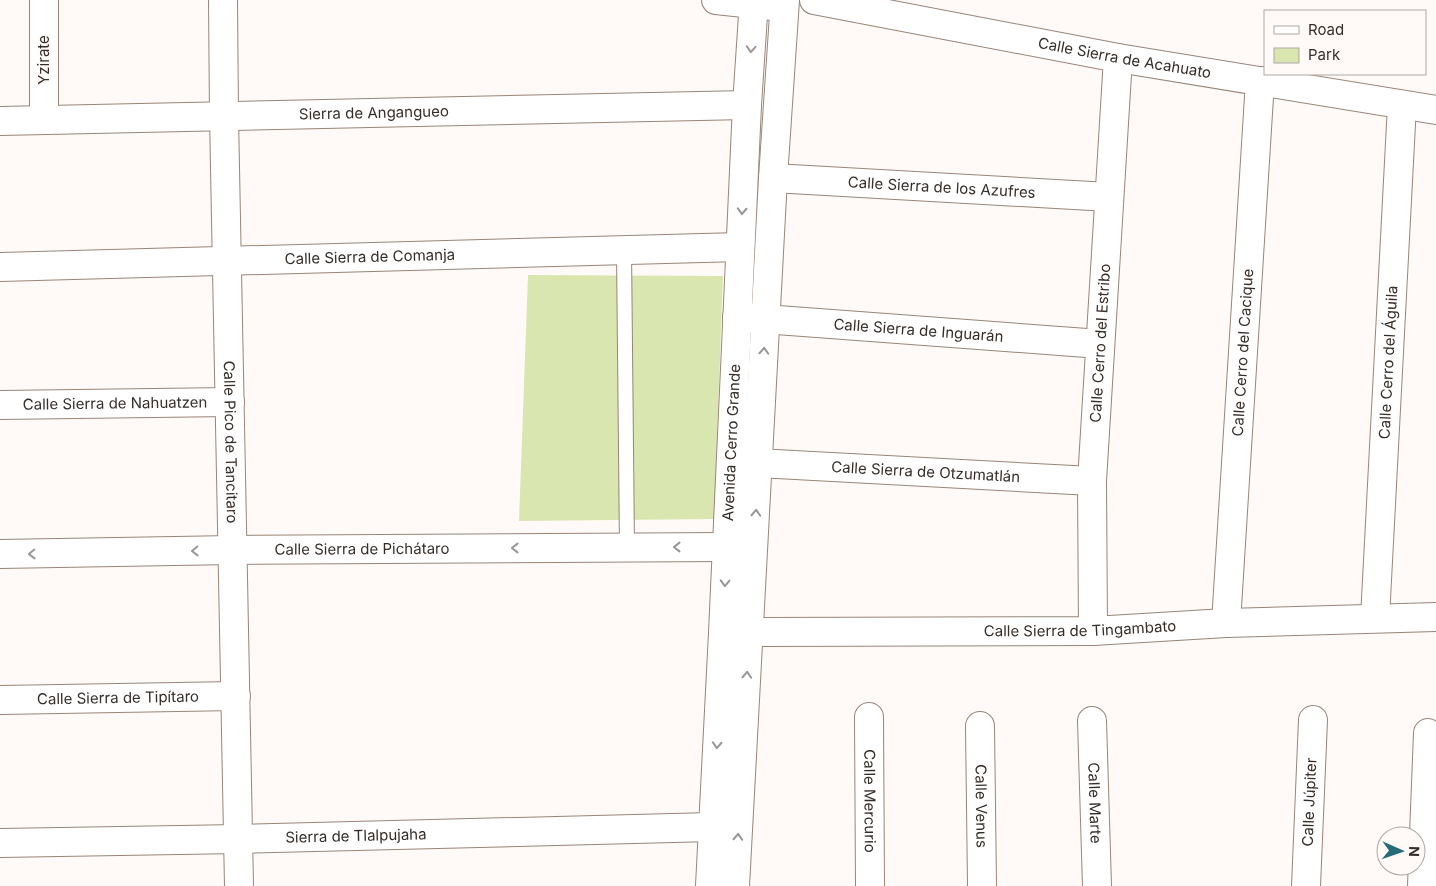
<svg xmlns="http://www.w3.org/2000/svg" width="1436" height="886" font-family="Inter,sans-serif">
	<style>
		.green { fill: #dae6b0 }
		.lines { fill: none; stroke-linecap: round; stroke-linejoin: round }
		.service-casing { stroke: #988579; stroke-width: 16 }
		.minor-casing { stroke: #988579; stroke-width: 30 }
		.tertiary-casing { stroke: #988579; stroke-width: 30 }
		.service { stroke: #fff; stroke-width: 14 }
		.minor { stroke: #fff; stroke-width: 28 }
		.tertiary { stroke: #fff; stroke-width: 28 }
		.oneway { stroke: #9a9694 }
		.labels { text-anchor: middle; stroke-width: 4; stroke-linejoin: round; paint-order: stroke }
		.street-label { font-size: 15px; fill: #352d28; stroke: #fffaf8 }
	</style>
	<rect width="100%" height="100%" fill="#fffaf8"/>
	<!-- green -->
	<path class="green" d="M 528,275 L 723,276 L 714,519 L 519,521 Z"/>
	<g class="lines">
		<!-- service casing -->
		<g class="service-casing">
			<path id="service" d="M 624,250 L 627,548"/>
		</g>
		<!-- minor casing -->
		<g class="minor-casing">
			<g id="minor">
				<path id="s1" d="M 223,0 L 224,116 L 239,886"/>
				<path id="s2" d="M 814,0 L 1118,58 L 1436,110"/>
				<path d="M 44,120 L 44,0"/>
				<path id="s3" d="M 0,121 L 747,105"/>
				<path id="s4" d="M 773,178 L 1109,197"/>
				<path id="s5" d="M 0,267 L 740,247"/>
				<path id="s6" d="M 737,317 L 1100,344"/>
				<path id="s7" d="M 0,405 L 230,402"/>
				<path id="s8" d="M 758,463 L 1092,481"/>
				<path id="s9" d="M 0,554 L 233,550 L 726,547"/>
				<path id="s10" d="M 1375,618 L 1402,105"/>
				<path id="s11" d="M 1226,623 L 1260,81"/>
				<path id="s12" d="M 1093,631 L 1092,481 L 1118,58"/>
				<path id="s13" d="M 725,632 L 1093,631 L 1226,623 L 1436,617"/>
				<path id="s14" d="M 0,700 L 236,696"/>
				<path id="s15" d="M 869,717 L 870,886"/>
				<path id="s16" d="M 1092,721 L 1097,886"/>
				<path id="s17" d="M 980,726 L 982,886"/>
				<path id="s18" d="M 0,843 L 239,839 L 712,827"/>
				<path id="s19" d="M 1306,886 L 1313,720"/>
				<path d="M 1422,886 L 1428,733"/>
			</g>
		</g>
		<!-- tertiary casing -->
		<g class="tertiary-casing">
			<g id="tertiary">
				<path d="M 716,0 L 773,6"/>
				<path id="s20" d="M 710,886 L 723,633 L 747,105 L 754,0"/>
				<path d="M 735,886 L 773,178 L 785,0"/>
			</g>
		</g>
		<!-- service -->
		<use href="#service" class="service"/>
		<!-- minor -->
		<use href="#minor" class="minor"/>
		<!-- tertiary -->
		<use href="#tertiary" class="tertiary"/>
	</g>
	<!-- one-way arrows -->
	<defs><path id="oneway-chevron" d="M-2-3.5L2.5 0L-2 3.5" fill="none" stroke-width="1.6" stroke-linecap="round" stroke-linejoin="round" transform="scale(1.25)"/></defs>
	<g class="oneway">
		<use href="#oneway-chevron" transform="translate(751 49) rotate(94)"/>
		<use href="#oneway-chevron" transform="translate(742 211) rotate(93)"/>
		<use href="#oneway-chevron" transform="translate(764 351) rotate(-87)"/>
		<use href="#oneway-chevron" transform="translate(756 513) rotate(-87)"/>
		<use href="#oneway-chevron" transform="translate(677 547) rotate(180)"/>
		<use href="#oneway-chevron" transform="translate(515 548) rotate(180)"/>
		<use href="#oneway-chevron" transform="translate(195 551) rotate(179)"/>
		<use href="#oneway-chevron" transform="translate(32 554) rotate(179)"/>
		<use href="#oneway-chevron" transform="translate(725 583) rotate(92)"/>
		<use href="#oneway-chevron" transform="translate(747 675) rotate(-87)"/>
		<use href="#oneway-chevron" transform="translate(717 745) rotate(93)"/>
		<use href="#oneway-chevron" transform="translate(738 837) rotate(-87)"/>
	</g>
	<g class="labels">
		<!-- street labels -->
		<g class="street-label">
			<text dy="5" stroke="none"><textPath href="#s2" startOffset="316">Calle Sierra de Acahuato</textPath></text>
			<text transform="translate(44 60) rotate(-90)" y="5">Yzirate</text>
			<text dy="5" stroke="none"><textPath href="#s3" startOffset="374">Sierra de Angangueo</textPath></text>
			<text dy="5" stroke="none"><textPath href="#s4" startOffset="169">Calle Sierra de los Azufres</textPath></text>
			<text dy="5" stroke="none"><textPath href="#s5" startOffset="370">Calle Sierra de Comanja</textPath></text>
			<text dy="5" stroke="none"><textPath href="#s6" startOffset="182">Calle Sierra de Inguarán</textPath></text>
			<text dy="5" stroke="none"><textPath href="#s12" startOffset="288">Calle Cerro del Estribo</textPath></text>
			<text dy="5" stroke="none"><textPath href="#s11" startOffset="271">Calle Cerro del Cacique</textPath></text>
			<text dy="5" stroke="none"><textPath href="#s10" startOffset="256">Calle Cerro del Águila</textPath></text>
			<text dy="5" stroke="none"><textPath href="#s7" startOffset="115">Calle Sierra de Nahuatzen</textPath></text>
			<text dy="5" stroke="none"><textPath href="#s1" startOffset="442">Calle Pico de Tancitaro</textPath></text>
			<text dy="5" stroke="none"><textPath href="#s20" startOffset="444">Avenida Cerro Grande</textPath></text>
			<text dy="5" stroke="none"><textPath href="#s8" startOffset="168">Calle Sierra de Otzumatlán</textPath></text>
			<text dy="5" stroke="none"><textPath href="#s9" startOffset="362">Calle Sierra de Pichátaro</textPath></text>
			<text dy="5" stroke="none"><textPath href="#s13" startOffset="355">Calle Sierra de Tingambato</textPath></text>
			<text dy="5" stroke="none"><textPath href="#s14" startOffset="118">Calle Sierra de Tipítaro</textPath></text>
			<text dy="5" stroke="none"><textPath href="#s15" startOffset="84">Calle Mercurio</textPath></text>
			<text dy="5" stroke="none"><textPath href="#s16" startOffset="82">Calle Marte</textPath></text>
			<text dy="5" stroke="none"><textPath href="#s19" startOffset="84">Calle Júpiter</textPath></text>
			<text dy="5" stroke="none"><textPath href="#s17" startOffset="80">Calle Venus</textPath></text>
			<text dy="5" stroke="none"><textPath href="#s18" startOffset="356">Sierra de Tlalpujaha</textPath></text>
		</g>
	</g>
	<!-- legend -->
	<rect x="1264" y="10" width="162" height="65" fill="#fffaf8" stroke="#aea8a5"/>
	<rect x="1274" y="26" width="25" height="8" fill="#ffffff" stroke="#aea8a5"/>
	<text x="1308" y="35" font-size="15" fill="#352d28">Road</text>
	<rect x="1274" y="48" width="25" height="15" fill="#dae6b0" stroke="#aea8a5"/>
	<text x="1308" y="60" font-size="15" fill="#352d28">Park</text>
	<!-- north arrow -->
	<g transform="translate(1401 851) rotate(92)"><circle r="24" fill="#fffaf8" stroke="#aea8a5"/>
	<path d="M0-4L9 19L0 12L-9 19Z" fill="#256b7a"/>
	<text y="-8" font-size="14" font-weight="bold" text-anchor="middle" fill="#352d28">N</text>
	</g>
</svg>
